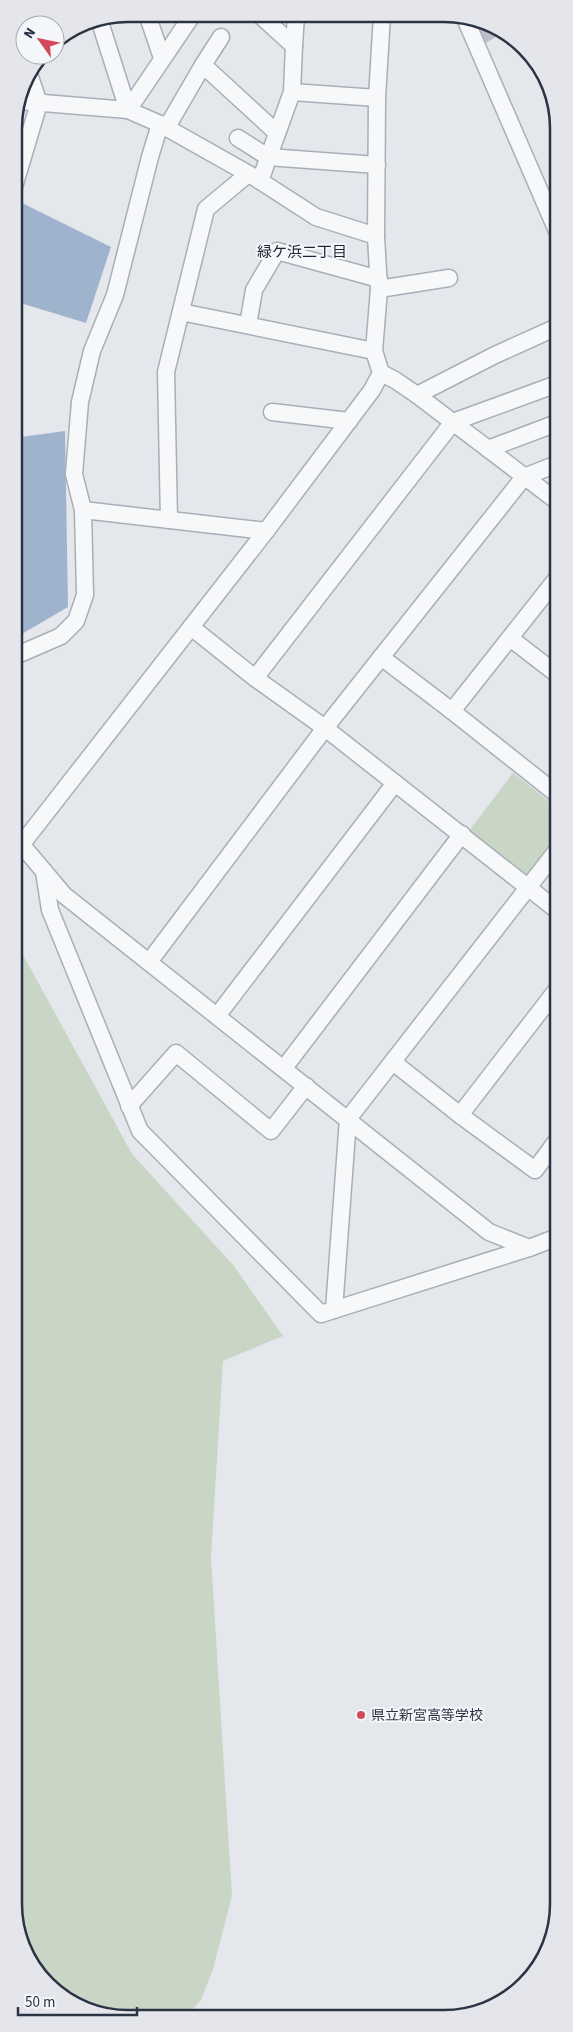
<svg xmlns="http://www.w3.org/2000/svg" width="573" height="2032" font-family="'Source Sans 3','Noto Sans JP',sans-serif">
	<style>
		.green { fill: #c9d6c5 }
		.water { fill: #9fb4cc }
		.building { fill: #bbc0ca }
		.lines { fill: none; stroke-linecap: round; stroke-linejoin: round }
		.minor-casing { stroke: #a9aeb7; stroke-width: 19 }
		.minor { stroke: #f7f8fa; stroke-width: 16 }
		.poi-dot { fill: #d1495b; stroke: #f4f6f9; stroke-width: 2 }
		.labels { text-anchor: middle; stroke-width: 4; stroke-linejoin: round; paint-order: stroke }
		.poi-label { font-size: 14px; fill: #2b3445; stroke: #f4f6f9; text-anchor: start }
		.neighbourhood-label { font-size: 15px; fill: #1d2536; stroke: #f4f6f9 }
		.rim { fill: none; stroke: #2b3445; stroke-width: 2.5 }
	</style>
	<rect width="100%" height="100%" fill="#e4e7ec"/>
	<!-- green -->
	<g class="green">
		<path d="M 513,773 L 558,808 L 558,836 L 526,877 L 468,832 Z"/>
		<path d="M 15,940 L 132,1154 L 234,1266 L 283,1336 L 223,1361 L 211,1557 L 232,1896 L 213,1969 L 201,2000 L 187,2016 L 103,2015 L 47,1985 L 16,1926 Z"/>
	</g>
	<!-- water -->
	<g class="water">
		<path d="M 20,202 L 111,247 L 86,323 L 14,301 L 14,223 Z"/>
		<path d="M 65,431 L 68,607 L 15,638 L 14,438 Z"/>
	</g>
	<!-- building -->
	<path class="building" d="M 470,17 L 501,34 L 484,44 Z"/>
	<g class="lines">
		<!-- minor casing -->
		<g class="minor-casing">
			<g id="minor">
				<path d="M 147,14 L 162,58"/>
				<path d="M 260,15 L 294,46 L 296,15"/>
				<path d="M 464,16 L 557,231"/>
				<path d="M 99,19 L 128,110"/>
				<path d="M 221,37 L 203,65 L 277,133"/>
				<path d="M 292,92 L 377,98"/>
				<path d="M 19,101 L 128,110 L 160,124 L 254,177 L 316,217 L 376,236"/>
				<path d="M 128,110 L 193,14"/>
				<path d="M 167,127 L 203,65"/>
				<path d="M 238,138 L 268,157 L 377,165"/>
				<path d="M 260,181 L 292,92 L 294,46"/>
				<path d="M 14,187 L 39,103 L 29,74"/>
				<path d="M 379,289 L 449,278"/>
				<path d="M 181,312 L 374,351"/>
				<path d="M 248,325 L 254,290 L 277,251 L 379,279"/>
				<path d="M 381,373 L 395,380 L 417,395 L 558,502"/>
				<path d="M 417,395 L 495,355 L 557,327"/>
				<path d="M 272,412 L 349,421"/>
				<path d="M 488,449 L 557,423"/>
				<path d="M 83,510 L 266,531"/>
				<path d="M 169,520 L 166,372 L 206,209 L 248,174"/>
				<path d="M 191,627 L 255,678 L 325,728 L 558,911"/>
				<path d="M 510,638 L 558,675"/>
				<path d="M 15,656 L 61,636 L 76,621 L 85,595 L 83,510 L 74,474 L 80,402 L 92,351 L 115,295 L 150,157 L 160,124"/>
				<path d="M 381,657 L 452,711 L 558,795"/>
				<path d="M 255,678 L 453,422 L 557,384"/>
				<path d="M 452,711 L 558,577"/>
				<path d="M 15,837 L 64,895 L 489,1232 L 529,1248 L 558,1237"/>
				<path d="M 21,845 L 266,531 L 372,390 L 381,373 L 374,351 L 379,289 L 376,236 L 377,98 L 382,15"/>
				<path d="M 44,872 L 50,910 L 140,1131 L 321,1314 L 529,1248"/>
				<path d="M 149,962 L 325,728 L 524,477 L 557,464"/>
				<path d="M 217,1016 L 395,783"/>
				<path d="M 393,1062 L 460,1115 L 535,1170 L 558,1139"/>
				<path d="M 284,1068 L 462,834"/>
				<path d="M 129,1106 L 176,1053 L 271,1131 L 306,1086"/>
				<path d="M 460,1115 L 558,988"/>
				<path d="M 334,1310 L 348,1119 L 558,849"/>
			</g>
		</g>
		<!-- minor -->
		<use href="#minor" class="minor"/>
	</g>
	<!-- markers -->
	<circle class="poi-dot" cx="361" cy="1715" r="5"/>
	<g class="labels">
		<!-- poi labels -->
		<g class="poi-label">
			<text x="371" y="1720">県立新宮高等学校</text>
		</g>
		<!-- neighbourhood labels -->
		<g class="neighbourhood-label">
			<text x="302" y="257">緑ケ浜二丁目</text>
		</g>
	</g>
	<!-- crop -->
	<path d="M0 0H573V2032H0ZM128 22H444A106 106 0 0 1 550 128V1904A106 106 0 0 1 444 2010H128A106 106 0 0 1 22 1904V128A106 106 0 0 1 128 22Z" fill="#e4e6eb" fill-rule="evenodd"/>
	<path class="rim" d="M128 22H444A106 106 0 0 1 550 128V1904A106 106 0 0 1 444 2010H128A106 106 0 0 1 22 1904V128A106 106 0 0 1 128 22Z"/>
	<!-- north arrow -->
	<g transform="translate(40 40) rotate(303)"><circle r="24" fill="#f4f6f9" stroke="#a4a8b1"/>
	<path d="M0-4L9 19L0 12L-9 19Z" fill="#d1495b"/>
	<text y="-8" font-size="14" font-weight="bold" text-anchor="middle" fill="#2b3445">N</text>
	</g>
	<!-- scale -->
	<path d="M18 2007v8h119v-8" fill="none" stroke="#2b3445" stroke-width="2.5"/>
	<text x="25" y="2007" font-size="15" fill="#2b3445" stroke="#f4f6f9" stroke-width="4" paint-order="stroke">50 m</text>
</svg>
